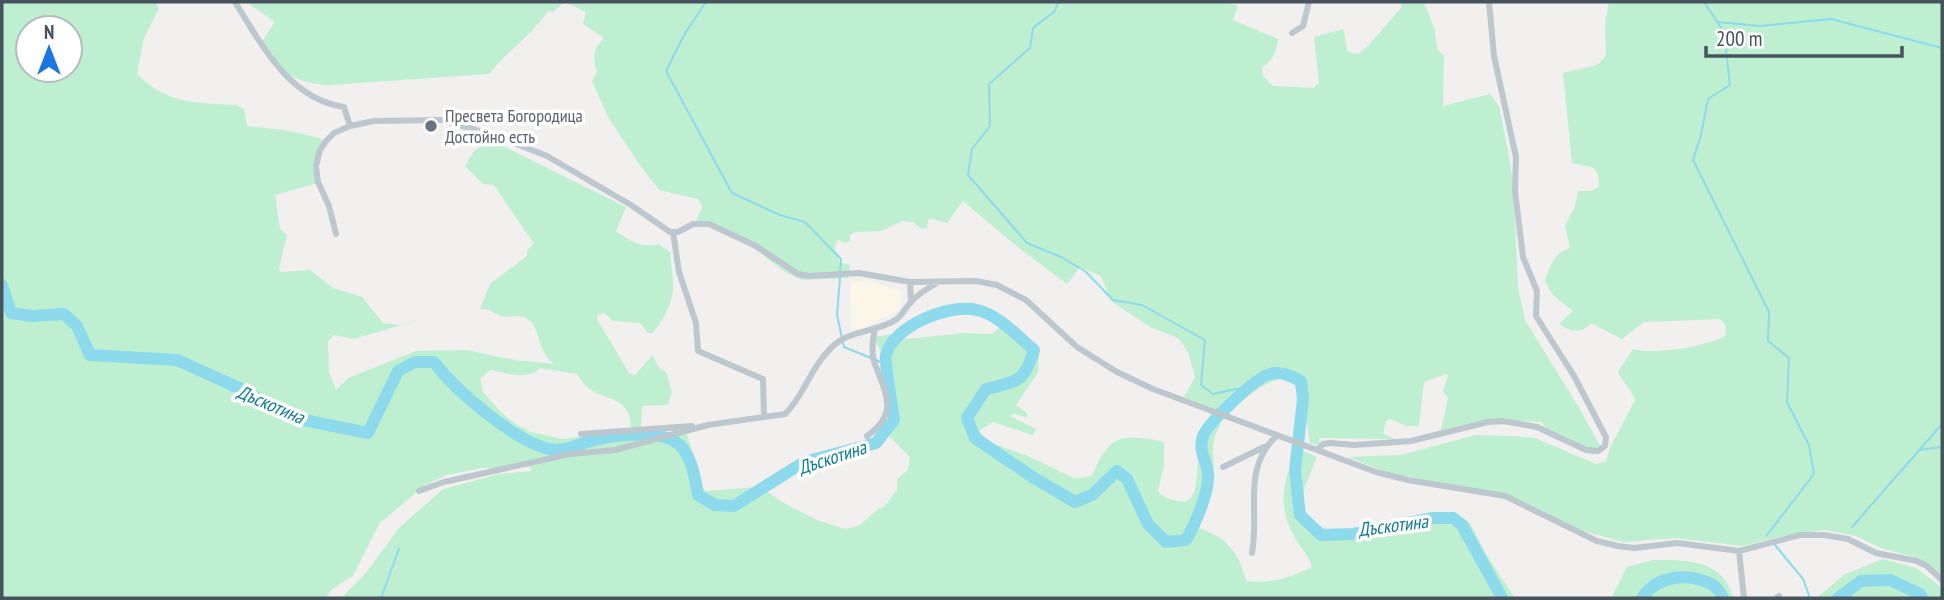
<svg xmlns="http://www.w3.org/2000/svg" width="1944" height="600" font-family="'PT Sans Narrow',sans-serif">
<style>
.commercial{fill:#fcf6e9}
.green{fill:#beefd0;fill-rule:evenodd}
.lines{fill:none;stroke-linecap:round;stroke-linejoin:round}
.stream{stroke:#8cdaeb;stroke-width:2}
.river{stroke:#8cdaeb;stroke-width:12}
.street{stroke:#bdc7ce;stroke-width:6}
.worship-dot{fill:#6b7280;stroke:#fff;stroke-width:2.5}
.labels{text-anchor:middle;stroke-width:7;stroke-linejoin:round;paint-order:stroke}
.worship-label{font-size:18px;fill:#5b616d;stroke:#fff;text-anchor:start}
.water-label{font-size:19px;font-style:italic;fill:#0e7b93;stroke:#fff}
</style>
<rect width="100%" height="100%" fill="#f2efef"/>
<path class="commercial" d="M850,281H869L900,291L901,301L899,309L852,334Z"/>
<path class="green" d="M2,2H156L159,8L144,38L137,74C166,104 197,103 237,105L244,109L247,126L284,130L320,138L323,143L317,158L318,183L275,195L280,229L287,235L279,268L280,272L310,270L333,288L362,297L383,323L399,325L425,318L354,339L334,335L328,341L329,372L336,390L348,378L416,351L466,350L515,360L554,364C535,350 542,324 524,317C517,315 509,318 501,316C493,313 488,308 480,309L490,284L527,256V250L534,244L494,185L483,184L465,166L474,151L491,140L626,207L616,231C629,240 641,249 658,244L670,252C674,291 678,299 653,333H648L640,323L613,321L604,313L598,315L597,319L629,373L635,375L653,355L658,367L666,372L672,392L668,405L642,406L641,428L632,431L639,435L686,432L698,468L700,482L705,491L760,487L782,502L817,520L845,529L860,525L878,509L884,507L897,490V479L908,470L910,457L887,434L894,419L885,375V359L873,337L893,334L897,340L964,333L992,334L1003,325L1011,326L1039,350L1038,372L1016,405L1028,414L1026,417L1013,414L1010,416L1036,429L1033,435L993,422L979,431L989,442L1028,456L1076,479L1092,476C1109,436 1118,434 1161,441L1164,443V466L1158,491C1163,499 1176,501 1185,502L1191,498L1195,490C1199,471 1197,434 1210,420L1221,424C1209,443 1214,451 1214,471C1214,491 1205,513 1189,525C1222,534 1238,547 1246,581C1272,584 1289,578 1312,567C1309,555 1301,549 1295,538C1278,509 1280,477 1301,450L1317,457L1305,486L1301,511L1309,519L1333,534L1379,530L1417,517L1446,512L1460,516L1470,523L1486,554L1515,598H341L365,574L399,528L443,489L500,474L532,471L530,467L482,468L447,475L425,485L379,524L353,576L332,589L326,598H2ZM28,28H70V70H28ZM540,368L577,374C580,378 583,384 587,387C604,402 631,394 631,430L563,439L531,432L514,423L501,412L483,392L480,379L490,370C507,373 526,381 540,368Z
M246,2H1222L1238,6L1233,20L1278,39C1276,52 1274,60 1262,67L1263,76L1273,86L1313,88L1319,83L1314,37L1343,29L1348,52L1358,54L1368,46L1401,8V2H1424L1435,30L1437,49L1444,56L1443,106L1490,94L1499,106L1508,151L1513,182L1518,287L1525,320L1581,411L1600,446L1593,455L1553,437L1541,422C1501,421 1475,417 1436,434L1441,430L1448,398L1443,391L1448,375L1446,374L1424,382L1419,426H1406L1391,419L1386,421L1383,434L1396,439L1319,438L1320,446L1310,443L1304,404V384L1297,378C1270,375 1246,396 1229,414L1184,397L1195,377L1188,352L1178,338L1150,327L1111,301L1101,276L1080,267L1067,284L1019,248L963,201L947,223L929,218L927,228L922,229L913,222L903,221L881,231L855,232L850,235V241L846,243L838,240L834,248L838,254L839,262L850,265L848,278L802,280L785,272L751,246L714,223H695L702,207L698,199L659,190L642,168L608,117L592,81L597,72C592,57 593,50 604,38L583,24L586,12L565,2L553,12L548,11C532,35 507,51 489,74L329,85C291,83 282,71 260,44L275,22Z
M1609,2H1942V575L1914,557L1881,548L1856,536L1825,530L1787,535L1742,546L1676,538L1623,542L1563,525L1508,495L1389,473L1348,457L1401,455L1475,435L1514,436L1535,438L1596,464L1606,461L1610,448L1635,400C1631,389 1624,384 1618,372L1633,349C1654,355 1708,347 1726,335L1725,324L1720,319L1644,322L1622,339L1591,323C1583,334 1569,332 1559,324L1573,311L1553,295L1545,281C1550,266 1554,253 1570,248L1565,226L1575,206L1578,191H1591L1599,187L1598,175L1594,168L1572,163L1563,73L1597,65L1606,56L1605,24Z
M1883,559L1916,568L1942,588V598H1817L1845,574Z
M1653,560C1686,560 1724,559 1733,598H1611L1627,567Z"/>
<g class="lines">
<path class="stream" d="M706,2L684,35L666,71L732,193L780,215L805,222L841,259L840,272
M1058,2L1055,11L1033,28L1030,48L989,84L990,126L972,149L968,175L1027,243L1061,257L1085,271L1113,300L1142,305L1205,340L1201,385L1213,394L1236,389L1243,391
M1704,2L1724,32L1730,85L1708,99L1701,135L1693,160L1769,312L1768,341L1789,358L1787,402L1809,445L1814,474L1767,535
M1717,22L1760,26L1831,19L1942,48
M840,278L837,315L842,338
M843,343L844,347L871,358
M876,360L887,365
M1919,450L1942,447
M1852,527L1942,424
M1775,545L1803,579L1810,598
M381,598L399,549"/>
<path class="river" d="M2,285L11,313L32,316L64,314L77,326L90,355L177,360L241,389L294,418L368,433L398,371L415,362H434C456,391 517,444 554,450C565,451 580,444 591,441C613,435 669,427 683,449C693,462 695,479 698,495L715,505L734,506L804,462L876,443L894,420C893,409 884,363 886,355C893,326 950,303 977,310C999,315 1017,336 1034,350C1024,383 1018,381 986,389L967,418L975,438L1034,478L1075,502L1092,495L1117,471L1127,479L1148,524L1166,542L1186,540C1195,525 1210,490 1208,473C1206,459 1198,451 1203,436C1208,423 1256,377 1270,374C1281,371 1291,376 1301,381L1303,399L1295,471L1300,515L1321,535L1354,534L1433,518H1453L1462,525L1502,598
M1642,598C1657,575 1690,572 1713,585C1717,588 1721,594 1723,598
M1838,598L1861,581L1890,580L1920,594L1922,598"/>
<path class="street" d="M235,2C262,45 289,99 344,107L350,126
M1292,33L1303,26L1309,2
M673,232L679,272L696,323L698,351L763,379L764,417
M336,234L329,206L318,182L316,166L320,150L326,141L334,133L350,126L374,121L442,120L493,135L547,156L631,205L670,232H678L693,224H709L756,246L798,274L809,276L859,273L910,282L976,281L997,285L1026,300L1077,347L1117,372L1153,389L1376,472L1408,480L1505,496L1597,541L1618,546L1634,548L1677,543L1739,551L1800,535H1824L1848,539L1876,553L1917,561L1927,566L1942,580
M910,282L911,302
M581,434L692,426
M867,436C901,412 884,392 874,361C871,350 873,339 875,328
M1318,449L1323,444L1330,443L1354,445L1411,441L1488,422L1503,421L1537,427L1586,450L1598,451L1605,446L1606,437L1574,376L1536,316L1537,291L1523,257L1515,191L1516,157L1494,56L1489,2
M1223,467L1264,447
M419,491L444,482L570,454L615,450L708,425L785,414C804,396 810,368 832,347C850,329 877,333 897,319C903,314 906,307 911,302C918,294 928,288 937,283
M1739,551L1744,598
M1252,553C1260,509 1241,470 1277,435
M1776,598L1779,596"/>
</g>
<circle class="worship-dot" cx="431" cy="126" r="7"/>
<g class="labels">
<g class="worship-label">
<text x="445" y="122">Пресвета Богородица<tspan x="445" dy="21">Достойно есть</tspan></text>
</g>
<g class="water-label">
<text transform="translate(271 404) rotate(23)" y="7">Дъскотина</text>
<text transform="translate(832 457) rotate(-18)" y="7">Дъскотина</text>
<text transform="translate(1393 525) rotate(-7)" y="7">Дъскотина</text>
</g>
</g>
<rect width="1944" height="600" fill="none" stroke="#47535d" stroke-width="7"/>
<g transform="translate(49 49)"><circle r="33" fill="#ffffff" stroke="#b5babe" stroke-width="2"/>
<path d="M0-5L12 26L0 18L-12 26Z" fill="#1a77e1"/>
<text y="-10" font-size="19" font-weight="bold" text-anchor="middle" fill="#47535d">N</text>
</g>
<path d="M1706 46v10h196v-10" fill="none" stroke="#47535d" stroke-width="3.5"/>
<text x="1716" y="46" font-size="21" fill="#47535d" stroke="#ffffff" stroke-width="5" paint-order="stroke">200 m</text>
</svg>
